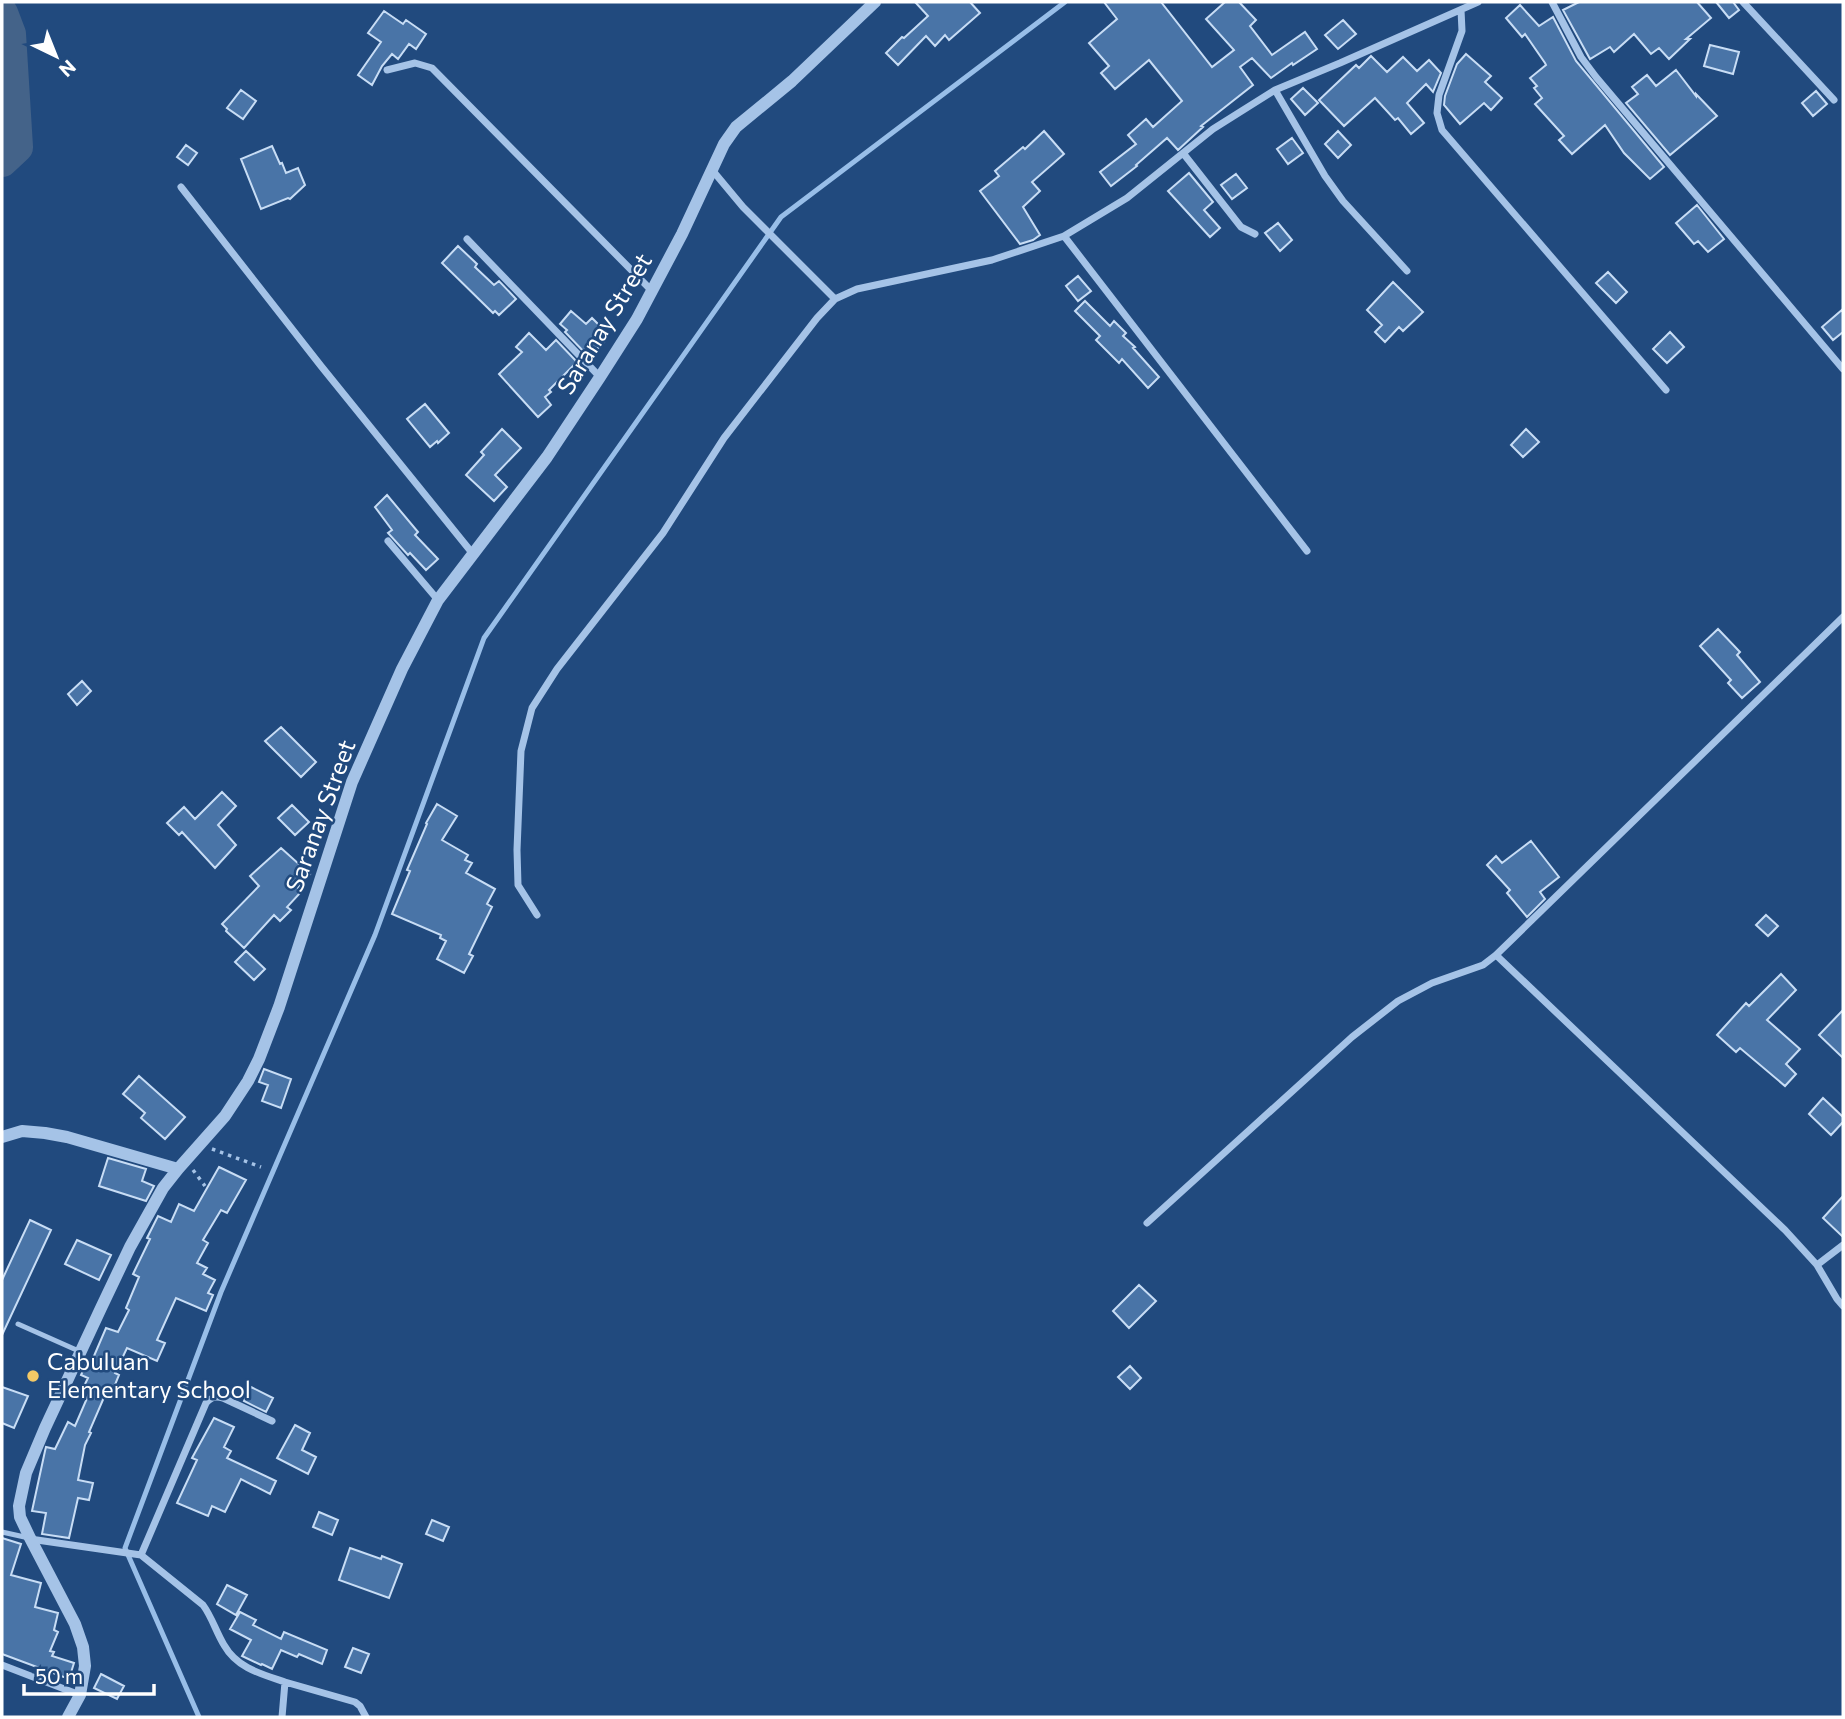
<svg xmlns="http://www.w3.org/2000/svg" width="1845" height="1719" font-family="Commissioner,sans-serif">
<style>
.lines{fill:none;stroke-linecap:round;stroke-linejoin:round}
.stream{stroke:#98bee8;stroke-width:5}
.river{stroke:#446389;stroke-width:32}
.building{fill:#4974a7;stroke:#c8ddf5;stroke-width:2}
.path{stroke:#a5c3e7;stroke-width:3.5;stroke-dasharray:3.5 5;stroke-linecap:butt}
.service{stroke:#a5c3e7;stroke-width:5}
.minor{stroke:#a5c3e7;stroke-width:7}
.tertiary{stroke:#a5c3e7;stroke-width:12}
.poi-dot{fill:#f4c966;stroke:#214a7e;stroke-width:2.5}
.labels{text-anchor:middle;stroke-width:5;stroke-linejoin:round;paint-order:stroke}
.street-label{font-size:24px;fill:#fff;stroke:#214a7e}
.poi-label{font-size:24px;fill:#fff;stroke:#214a7e;text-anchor:start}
</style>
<rect width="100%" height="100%" fill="#214a7e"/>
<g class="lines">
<path class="stream" d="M199,1717L125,1548L221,1292L375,935L484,638L781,217L1065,2"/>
<path class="river" d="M2,13L10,34L17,147L2,161"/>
</g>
<path class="building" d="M915,2H970L980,13L949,40L945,35L935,46L926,36L898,65L886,53L902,37L904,38L928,16Z
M1104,2H1161L1212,67L1234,50L1206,19L1225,2H1239L1256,20L1250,26L1272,55L1305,32L1317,49L1293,65L1292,63L1271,78L1252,58L1240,67L1253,85L1201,126L1203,127L1178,150L1167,138L1136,165L1137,166L1111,186L1100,172L1136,144L1128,135L1146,119L1153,127L1182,101L1149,60L1115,89L1101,73L1109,66L1089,43L1117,19Z
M1579,2H1697L1711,18L1686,39H1690L1669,59L1659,48L1651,54L1634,34L1614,52L1610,47L1590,59L1563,10Z
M1716,2H1733L1739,10L1729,18Z
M1520,5L1539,26L1553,17L1576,61L1664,167L1650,179L1624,153L1605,125L1572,154L1559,140L1564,136L1535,104L1542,98L1534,88L1537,86L1530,78L1546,65L1545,63L1525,34L1522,37L1506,18Z
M384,11L403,24L406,20L426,34L416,49L409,44L398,59L392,54L382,66L372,85L358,75L381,42L368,33Z
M1343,20L1356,34L1338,49L1325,35Z
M1710,45L1739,52L1733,74L1704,66Z
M1466,54L1491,76L1485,82L1502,98L1491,110L1484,103L1460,124L1444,105L1445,96L1457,64Z
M1371,56L1387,72L1403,57L1417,71L1429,60L1441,73L1433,92L1426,84L1407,103L1424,123L1411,134L1398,118L1395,120L1375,98L1344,126L1319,100L1356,65L1359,68Z
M1676,70L1696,96V94L1717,116L1670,155L1626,103L1638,94L1632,87L1647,75L1656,86Z
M1303,88L1318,103L1305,115L1291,99Z
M241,90L256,101L243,119L227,108Z
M1816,91L1827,104L1813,116L1802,103Z
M1044,131L1064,154L1032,182L1040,191L1023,207L1040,235L1033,240L1020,244L980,191L999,176L995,171L1023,147L1025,149Z
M1338,131L1351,145L1338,158L1325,144Z
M1292,138L1303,153L1288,164L1277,149Z
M186,145L197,153L188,165L177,157Z
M272,146L280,164L282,163L286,173L298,168L305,185L290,199L288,198L261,209L241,159Z
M1189,173L1213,202L1204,210L1220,228L1210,237L1168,191Z
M1236,174L1247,188L1232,199L1221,185Z
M1697,205L1724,239L1708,252L1698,241L1694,244L1676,223Z
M1278,223L1292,240L1280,251L1265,233Z
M458,246L477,264L475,267L494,285L499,281L516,299L499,315L495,311L493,313L442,263Z
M1608,272L1627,292L1616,303L1596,283Z
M1078,276L1091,291L1078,301L1066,286Z
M1393,282L1423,312L1403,331L1399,327L1385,342L1375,332L1382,325L1367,310Z
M1085,301L1110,326L1114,321L1126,333L1123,336L1135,347L1133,348L1159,377L1148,388L1122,359L1119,363L1096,340L1100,336L1075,311Z
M1843,309V332L1833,340L1822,327Z
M571,311L586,324L592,318L606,332L600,338L604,342L594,352L591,349L586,354L565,332L567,330L560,324Z
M1670,332L1684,347L1667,363L1653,349Z
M529,333L546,350L556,340L577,362L549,390L551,392L545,397L551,405L538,417L499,374L522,352L516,347Z
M425,404L449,433L438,443L437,441L430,447L407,419Z
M502,429L521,448L495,475L507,487L494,501L466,475L484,455L481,452Z
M1526,429L1539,442L1523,457L1511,445Z
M387,495L418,532L415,535L438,559L426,570L410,553L408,555L388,533L392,530L375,507Z
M1718,629L1740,652L1737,655L1760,682L1742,698L1728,683L1731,680L1700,646Z
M82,681L91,691L77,705L68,694Z
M281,727L316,762L301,777L265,741Z
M222,792L236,806L218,825L236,845L215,868L182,832L179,835L167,823L184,807L195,819Z
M437,804L457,816L442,840L468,855L465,860L472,863L466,873L495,889L487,904L492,907L469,954L473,956L464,973L437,959L446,941L440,938L441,935L392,914L410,871L407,870L427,824L426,823Z
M292,805L309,822L295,835L278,818Z
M1531,841L1559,877L1540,892L1545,899L1527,917L1507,893L1510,890L1487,865L1496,856L1502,863Z
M281,848L310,874L298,888L301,892L287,907L291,910L280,921L274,915L244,948L226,931L227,929L222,924L259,886L250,876Z
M1766,915L1778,926L1768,936L1756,925Z
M246,951L265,969L254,980L235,962Z
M1781,974L1796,990L1767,1020L1800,1049L1786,1064L1796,1074L1785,1086L1740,1048L1736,1052L1717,1035L1746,1003L1749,1006Z
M1843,1010V1058L1819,1035Z
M264,1069L291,1079L281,1108L262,1101L268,1085L259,1082Z
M139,1076L185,1117L165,1139L141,1118L145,1113L123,1094Z
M1823,1098L1843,1117V1122L1831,1135L1809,1114Z
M108,1158L146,1169L142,1181L154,1186L146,1201L99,1186Z
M219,1167L246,1180L227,1213L221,1210L203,1240L208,1243L197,1263L207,1268L203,1274L215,1280L208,1293L213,1295L206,1311L176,1298L157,1340L165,1343L157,1361L127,1348L115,1373L119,1375L110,1397L105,1395L89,1432L91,1433L85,1445L78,1480L93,1483L89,1500L78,1498L69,1538L42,1534L46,1513L32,1511L45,1451L46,1447L55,1449L68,1422L75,1426L91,1389L84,1386L88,1378L81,1375L87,1362L91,1363L106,1328L118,1332L129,1310L126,1308L139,1277L133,1274L150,1239L147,1238L158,1216L171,1222L179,1204L194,1211Z
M1843,1196V1237L1823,1218Z
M30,1220L51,1230L2,1335V1280Z
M77,1240L111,1255L99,1280L65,1264Z
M1139,1285L1156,1301L1129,1328L1113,1311Z
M1130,1366L1141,1378L1130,1389L1118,1377Z
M2,1387L28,1396L14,1428L2,1423Z
M251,1387L273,1398L266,1412L244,1401Z
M214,1418L234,1427L224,1447L231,1451L227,1458L276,1481L270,1494L241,1479L225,1512L212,1506L208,1516L177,1503L197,1460L192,1458Z
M295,1425L310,1433L302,1450L316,1457L308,1474L277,1458Z
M319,1512L338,1520L332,1535L313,1527Z
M432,1520L449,1527L443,1541L426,1534Z
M2,1538L21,1544L11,1575L41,1583L35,1607L58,1613L54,1630L58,1632L50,1651L54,1652L52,1656L74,1663L69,1679L2,1654Z
M350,1548L381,1559L382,1556L402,1564L389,1598L339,1580Z
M227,1585L247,1595L236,1615L217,1604Z
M240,1612L256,1620L253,1625L281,1639L284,1632L327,1650L322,1664L299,1654L297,1657L281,1650L272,1669L262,1664L261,1665L242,1656L251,1640L230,1629Z
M353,1648L369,1654L361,1673L345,1667Z
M101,1674L124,1686L117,1699L94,1688Z"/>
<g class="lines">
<path class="path" d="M212,1149L261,1167
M193,1170L205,1186"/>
<path class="service" d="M18,1324L81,1352
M2,1532L29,1538"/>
<path class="minor" d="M1552,2L1581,57L1596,77L1843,369
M1743,2L1834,100
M1461,10L1462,31L1439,95L1437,113L1442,130L1666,390
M387,70L415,63L432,68L652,291
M1275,90L1325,176L1343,201L1407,271
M1183,153L1241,227L1255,234
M713,171L743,207L835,299
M181,187L321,366L473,554
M1064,236L1307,551
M467,239L600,377
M388,541L438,600
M537,915L518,885L517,850L521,751L532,708L557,669L663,533L724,438L817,318L835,299L857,289L992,260L1064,236L1127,198L1213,129L1275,90L1340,63L1478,2
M1496,955L1785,1230L1817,1265
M1147,1223L1352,1037L1398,1001L1432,983L1483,965L1496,955L1843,617
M1843,1245L1817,1265L1837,1299L1843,1306
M30,1539L141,1555L203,1605C212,1617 216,1632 224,1645C237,1668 261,1674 285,1682L282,1717
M141,1555L206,1403C212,1397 215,1396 223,1398L272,1421
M2,1665L80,1695
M285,1682L355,1702L360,1706L366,1717"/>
<path class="tertiary" d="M2,1137L22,1131L45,1133L67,1137L178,1169
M68,1717L80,1695L85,1666L83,1647L75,1624L30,1538L20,1517L19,1506L26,1473L45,1428L101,1308L130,1247L163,1188L178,1169L225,1116L248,1081L259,1059L279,1007L352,782L402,669L438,600L547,457L600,377L637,319L682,234L724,144L736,127L792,81L875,2"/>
</g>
<circle class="poi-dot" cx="33" cy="1376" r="7"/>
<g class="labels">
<g class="street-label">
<text transform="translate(605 324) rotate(-59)" y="8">Saranay Street</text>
<text transform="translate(321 816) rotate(-70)" y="8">Saranay Street</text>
</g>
<g class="poi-label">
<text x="47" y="1370">Cabuluan<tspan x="47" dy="28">Elementary School</tspan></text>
</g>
</g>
<rect width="1845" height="1719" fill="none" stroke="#ffffff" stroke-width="7"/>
<g transform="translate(56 56) rotate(137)" stroke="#214a7e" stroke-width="5" paint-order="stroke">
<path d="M0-5L12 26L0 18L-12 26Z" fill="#ffffff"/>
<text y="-10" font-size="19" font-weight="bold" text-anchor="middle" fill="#ffffff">N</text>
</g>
<path d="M24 1684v10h130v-10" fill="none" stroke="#ffffff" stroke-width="3.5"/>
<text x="35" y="1684" font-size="21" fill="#ffffff" stroke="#214a7e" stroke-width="5" paint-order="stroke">50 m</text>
</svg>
